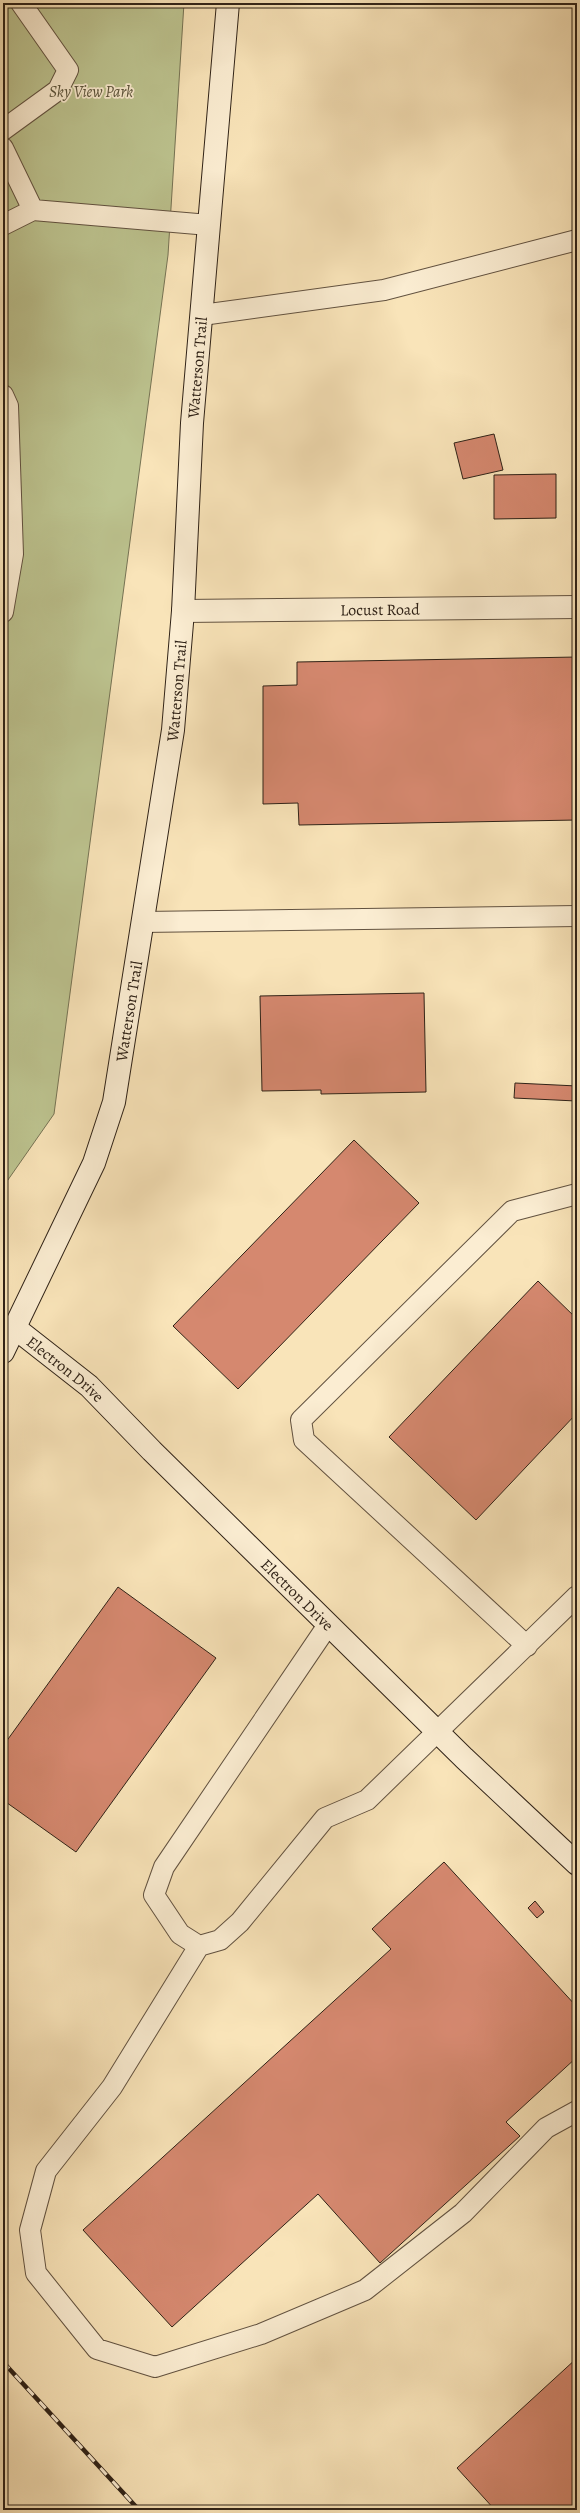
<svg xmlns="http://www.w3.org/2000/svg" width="580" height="2513" font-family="Alegreya,serif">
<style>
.green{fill:#bdc490;stroke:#767354}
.building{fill:#d5886f;stroke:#2f2217}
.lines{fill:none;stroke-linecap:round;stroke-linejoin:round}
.lane-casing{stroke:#625240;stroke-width:22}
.street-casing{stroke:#625240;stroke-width:24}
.secondary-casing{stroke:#2f2217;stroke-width:24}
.lane{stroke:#fbedd2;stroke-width:20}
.street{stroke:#fbedd2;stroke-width:22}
.secondary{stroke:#fbedd2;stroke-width:22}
.rail-casing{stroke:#2f2217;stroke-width:4.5}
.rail{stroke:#fbedd2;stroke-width:3;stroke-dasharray:9;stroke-linecap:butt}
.labels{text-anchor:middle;stroke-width:3.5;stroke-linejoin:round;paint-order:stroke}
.park-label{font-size:16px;font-style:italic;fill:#5a533b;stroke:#fbedd2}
.street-label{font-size:16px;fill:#2f2217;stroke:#fbedd2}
</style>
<rect width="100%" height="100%" fill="#f9e4b9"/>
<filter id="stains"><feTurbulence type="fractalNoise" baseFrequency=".005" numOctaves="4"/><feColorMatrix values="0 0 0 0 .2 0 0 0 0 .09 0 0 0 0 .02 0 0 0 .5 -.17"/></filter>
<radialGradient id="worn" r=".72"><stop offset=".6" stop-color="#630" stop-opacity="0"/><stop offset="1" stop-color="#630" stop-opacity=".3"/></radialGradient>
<path class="green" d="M3,3H184L168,255L54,1114L3,1187Z"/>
<path class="building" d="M494,434L503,470L463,479L454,443Z
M556,474V518L494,519V475Z
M577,657V820L299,825L298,803L263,804V686L297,685V662Z
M424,993L426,1092L321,1094V1090L262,1091L260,996Z
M515,1083L577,1086L576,1101L514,1098Z
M354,1140L419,1203L238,1389L173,1326Z
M538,1281L577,1319V1413L476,1520L389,1437Z
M118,1587L216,1658L76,1852L3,1800V1746Z
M444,1862L577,2007V2057L506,2122L520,2136L380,2263L318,2194L172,2327L83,2230L391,1949L372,1929Z
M535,1901L544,1912L537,1918L528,1908Z
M577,2358V2510H495L457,2468Z"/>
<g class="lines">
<defs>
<path id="lane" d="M3,130L58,90L68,70L21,3
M3,148L33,210L3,225
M33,210L209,225
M202,315L384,290L577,240
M3,395L8,406L13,554L3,612
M142,922L577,916
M328,1625L164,1867L154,1895L180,1934L199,1946L220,1940L240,1922L325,1818L367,1800L577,1596
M527,1646L304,1440L301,1420L512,1211L577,1194
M199,1946L112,2087L46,2171L30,2230L36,2273L97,2349L155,2367L261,2334L365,2290L463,2213L546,2128L577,2111"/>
<g id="street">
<path id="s1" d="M183,611L577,607"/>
</g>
<g id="secondary">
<path id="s2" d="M15,1328L89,1386L152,1451L464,1758L577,1864"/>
<path id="s3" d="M3,1352L94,1163L114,1102L173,730L183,611L192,423L228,3"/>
</g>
</defs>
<use href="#lane" class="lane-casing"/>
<use href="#street" class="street-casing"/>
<use href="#secondary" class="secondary-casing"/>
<use href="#lane" class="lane"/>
<use href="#street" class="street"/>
<use href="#secondary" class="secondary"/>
<defs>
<path id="rail" d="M3,2362L139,2510"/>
</defs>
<use href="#rail" class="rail-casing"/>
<use href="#rail" class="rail"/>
</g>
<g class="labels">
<g class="park-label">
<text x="91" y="97">Sky View Park</text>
</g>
<g class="street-label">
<text dy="6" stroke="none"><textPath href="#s3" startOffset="1014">Watterson Trail</textPath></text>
<text dy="6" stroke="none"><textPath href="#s1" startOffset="197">Locust Road</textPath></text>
<text dy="6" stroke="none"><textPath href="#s3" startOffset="690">Watterson Trail</textPath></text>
<text dy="6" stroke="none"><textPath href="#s3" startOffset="366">Watterson Trail</textPath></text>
<text dy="6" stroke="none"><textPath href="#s2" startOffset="65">Electron Drive</textPath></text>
<text dy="6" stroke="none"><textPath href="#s2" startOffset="389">Electron Drive</textPath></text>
</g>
</g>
<rect width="580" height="2513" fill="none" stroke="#f9e4b9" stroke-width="16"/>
<rect x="4" y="4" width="572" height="2505" fill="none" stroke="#2f2217" stroke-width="2"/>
<rect x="8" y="8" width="564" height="2497" fill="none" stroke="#2f2217"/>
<rect width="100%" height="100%" filter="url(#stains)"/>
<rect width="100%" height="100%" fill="url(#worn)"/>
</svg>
